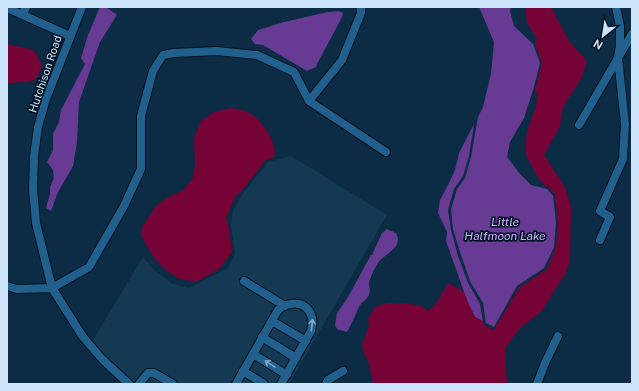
<svg xmlns="http://www.w3.org/2000/svg" width="639" height="391" font-family="'Public Sans',sans-serif">
<style>
.built{fill:#143953}
.green{fill:#750335}
.water{fill:#673a94}
.lines{fill:none;stroke-linecap:round;stroke-linejoin:round}
.minor-casing{stroke:#021322;stroke-width:10}
.minor{stroke:#215f8c;stroke-width:8}
.oneway{stroke:#80a9c8}
.labels{text-anchor:middle;stroke-width:3.5;stroke-linejoin:round;paint-order:stroke}
.street-label{font-size:11px;fill:#cde5fa;stroke:#001325}
.water-label{font-size:12px;font-style:italic;fill:#d2b2fa;stroke:#001325}
</style>
<rect width="100%" height="100%" fill="#0b2c44"/>
<path class="built" d="M291,156L387,215L289,384H137L109,362L93,340L143,257L153,269L172,284L189,288L228,268L235,253L231,226L233,210L244,192L268,162Z"/>
<path class="green" d="M525,7H551L569,41L587,61L581,79L563,107L560,126L544,155L565,187L571,207L570,261L564,276L553,292L542,311L520,328L505,348L507,384H373L368,361L364,354L362,345L369,325L368,319L375,307L387,303H405L421,306L428,311L437,302L448,283L465,292L475,317L483,321L484,325L494,330L519,288L547,269L556,247L558,221L555,195L549,187L545,186L537,176L526,155V138L528,128L536,106L537,94L535,91L542,63L535,43L537,39L527,23Z
M7,44L34,50L42,65C36,89 26,79 7,84Z
M231,108C237,109 244,110 249,113C261,118 279,145 274,157L266,160L241,192L236,195L226,218L229,228L232,252L219,269L196,282L180,279L167,271L154,258L141,236L142,227L155,207L166,198L183,190L193,178L195,165L194,138L201,121L214,112Z"/>
<path class="water" d="M100,7H106L117,15L100,42L79,102L77,143L73,166L58,192L51,211L46,208L50,194V187L54,178L53,170L47,162L53,150V134L59,122L61,110L85,64L81,58L88,35Z
M479,7H511L510,11L514,26L533,44L540,63L534,87L524,118L510,142L507,157L520,174L531,185L547,189L553,196L556,222L554,247L544,268L517,286L494,327L486,323L483,303L470,281L461,255L453,229L451,209L457,189L465,178L471,157L478,117L483,107L491,74L494,42Z
M339,11L343,13L340,21L317,64L316,67L307,71L263,45L255,44L251,39L258,30L284,22L328,12Z
M474,124L469,156L463,176L454,189L448,210L451,230L458,256L468,283L480,304L483,321L475,317L467,300L446,241L447,232L438,213L440,200L448,185L455,170L459,153Z
M387,229L396,233C404,248 385,253 378,263C375,267 369,280 369,283C369,288 371,290 369,295C367,300 361,302 359,307C355,315 352,324 347,332L337,329L335,325L337,313L348,297L371,255H372L382,233Z"/>
<g class="lines">
<defs>
<path id="minor" d="M82,7L46,99L38,127L34,156L33,189L36,223L52,288L83,337L103,360L129,384
M7,8L70,36
M23,15L26,7
M309,101L342,60L361,13V7
M579,125L632,34
M600,240L610,217L600,211L623,159L625,124L618,58L620,45V26L616,7
M244,281L285,306
M7,286L17,289L52,288L89,267L124,206L141,169V116L153,71L163,55L174,53L217,51L257,55L294,72L309,101L386,152
M272,321L306,341
M262,337L296,358
M253,354L287,375
M243,371L264,384
M139,384L148,373H154L173,384
M236,384L278,310C297,295 318,308 311,331L281,384
M326,384L328,380L343,371
M537,384L545,363L558,336"/>
</defs>
<use href="#minor" class="minor-casing"/>
<use href="#minor" class="minor"/>
</g>
<defs><path id="oneway-shaft" d="M-6 0H5M1.5-3L5.5 0L1.5 3" fill="none" stroke-width="1.6" stroke-linecap="round" stroke-linejoin="round"/></defs>
<g class="oneway">
<use href="#oneway-shaft" transform="translate(312 325) rotate(-83)"/>
<use href="#oneway-shaft" transform="translate(270 364) rotate(-149)"/>
</g>
<g class="labels">
<g class="street-label">
<text transform="translate(45 74) rotate(-71)" y="4">Hutchison Road</text>
</g>
<g class="water-label">
<text x="505" y="226">Little<tspan x="505" dy="14">Halfmoon Lake</tspan></text>
</g>
</g>
<rect width="639" height="391" fill="none" stroke="#cde5fa" stroke-width="16"/>
<g transform="translate(603 36) rotate(210)" stroke="#001325" stroke-width="3" paint-order="stroke">
<path d="M0-3L7 15L0 10L-7 15Z" fill="#cde5fa"/>
<text y="-6" font-size="11" font-weight="bold" text-anchor="middle" fill="#cde5fa">N</text>
</g>
</svg>
